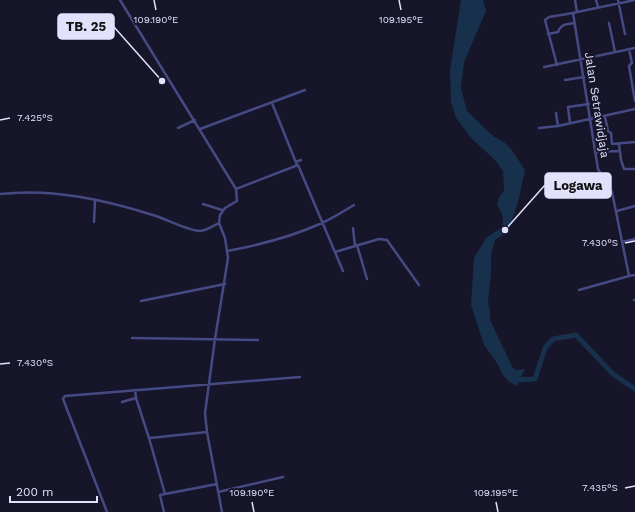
<svg xmlns="http://www.w3.org/2000/svg" width="635" height="512" font-family="'Work Sans',sans-serif">
<style>
.water{fill:#17304c}
.lines{fill:none;stroke-linecap:round;stroke-linejoin:round}
.river{stroke:#17304c;stroke-width:5}
.street{stroke:#464a83;stroke-width:2.5}
.ticks{fill:none;stroke:#e2e1fb;stroke-width:1.5}
.labels{text-anchor:middle;stroke-width:4;stroke-linejoin:round;paint-order:stroke}
.street-label{font-size:12px;fill:#e2e1fb;stroke:#16152a}
.ticks-label{font-size:10px;text-anchor:middle;fill:#e2e1fb;stroke:#16152a;stroke-width:4;stroke-linejoin:round;paint-order:stroke}
.leader{fill:none;stroke:#e2e1fb;stroke-width:1.5}
.callout-dot{fill:#e2e1fb;stroke:#16152a;stroke-width:1.5}
.callout{fill:#e2e1fb;stroke:#e2e1fb;stroke-width:1.5}
.callout-label{font-size:13px;text-anchor:middle;font-weight:bold;fill:#111}
</style>
<rect width="100%" height="100%" fill="#16152a"/>
<path class="water" d="M461,0H483L486,11L464,62L461,88L467,111L493,136L505,143L511,149L525,170L519,198L509,231L495,240L491,254V274L488,302L490,311V320L513,368L517,370L525,369L517,386L509,382L502,374L499,366L484,345L471,305L474,258L486,238L502,227L503,217L497,204L499,197L504,191L503,171L495,160L472,139L456,118L451,102L450,70Z"/>
<g class="lines">
<path class="river" d="M515,379L516,380L535,379L545,348L553,339L576,335L613,374L635,389"/>
<path class="street" d="M120,0L236,189L237,201L225,208L220,215L219,223L225,238L228,258L215,339L205,413L207,432L222,512
M575,0L577,12L573,13L598,169L612,192L629,276L635,275
M596,0L598,7
M618,0L625,34
M577,12L635,0
M609,23L615,52
M548,34L558,32C561,24 567,24 575,23
M629,49L632,63L629,66L635,101
M557,65L545,20L549,17L573,13
M544,67L635,48
M565,80L584,77
M272,103L297,165
M556,113L558,126L635,109
M605,117L608,131L611,133L612,144L635,142
M570,123L568,107L589,104
M178,128L195,120
M539,128L558,126
M200,129L305,90
M619,144L621,160L624,169H635
M596,152L619,151
M296,162L301,160
M236,189L298,165L343,271
M0,194C53,188 106,200 156,216C168,220 189,231 200,231C206,231 213,226 219,223
M203,204L222,210
M617,211L635,206
M94,222L95,200
M353,228L355,246
M622,242L635,239
M357,245L367,279
M227,251C260,245 291,237 322,223C333,218 344,211 354,205
M335,252L379,239L387,240L419,285
M579,290L629,276
M634,300H635
M141,301L225,284
M132,338L258,340
M135,390L136,398L149,438L165,494L217,484
M122,402L136,398
M150,438L207,432
M218,492L283,477
M107,512L63,399L65,396L300,377
M164,512L160,495L165,494"/>
</g>
<path class="ticks" d="M154,0L156,10M399,0L401,10M0,120L10,118M625,243L635,241M0,364L10,363M625,488L635,486M252,502L254,512M496,502L498,512"/>
<g class="labels">
<g class="street-label">
<text transform="translate(597 105) rotate(81)" y="4">Jalan Setrawidjaja</text>
</g>
</g>
<g class="ticks-label">
<text x="156" y="23">109.190°E</text>
<text x="401" y="23">109.195°E</text>
<text x="35" y="121">7.425°S</text>
<text x="600" y="246">7.430°S</text>
<text x="35" y="366">7.430°S</text>
<text x="600" y="491">7.435°S</text>
<text x="252" y="496">109.190°E</text>
<text x="496" y="496">109.195°E</text>
</g>
<path class="leader" d="M162 81L114 27M505 230L545 185"/>
<g class="callout-dot">
<circle cx="162" cy="81" r="4"/>
<circle cx="505" cy="230" r="4"/>
</g>
<g class="callout">
<rect x="58" y="14" width="56" height="25" rx="4"/>
<rect x="545" y="173" width="66" height="25" rx="4"/>
</g>
<g class="callout-label">
<text x="86" y="31">TB. 25</text>
<text x="578" y="190">Logawa</text>
</g>
<path d="M10 496v6h87v-6" fill="none" stroke="#e2e1fb" stroke-width="2"/>
<text x="16" y="496" font-size="12" fill="#e2e1fb" stroke="#16152a" stroke-width="3" paint-order="stroke">200 m</text>
</svg>
